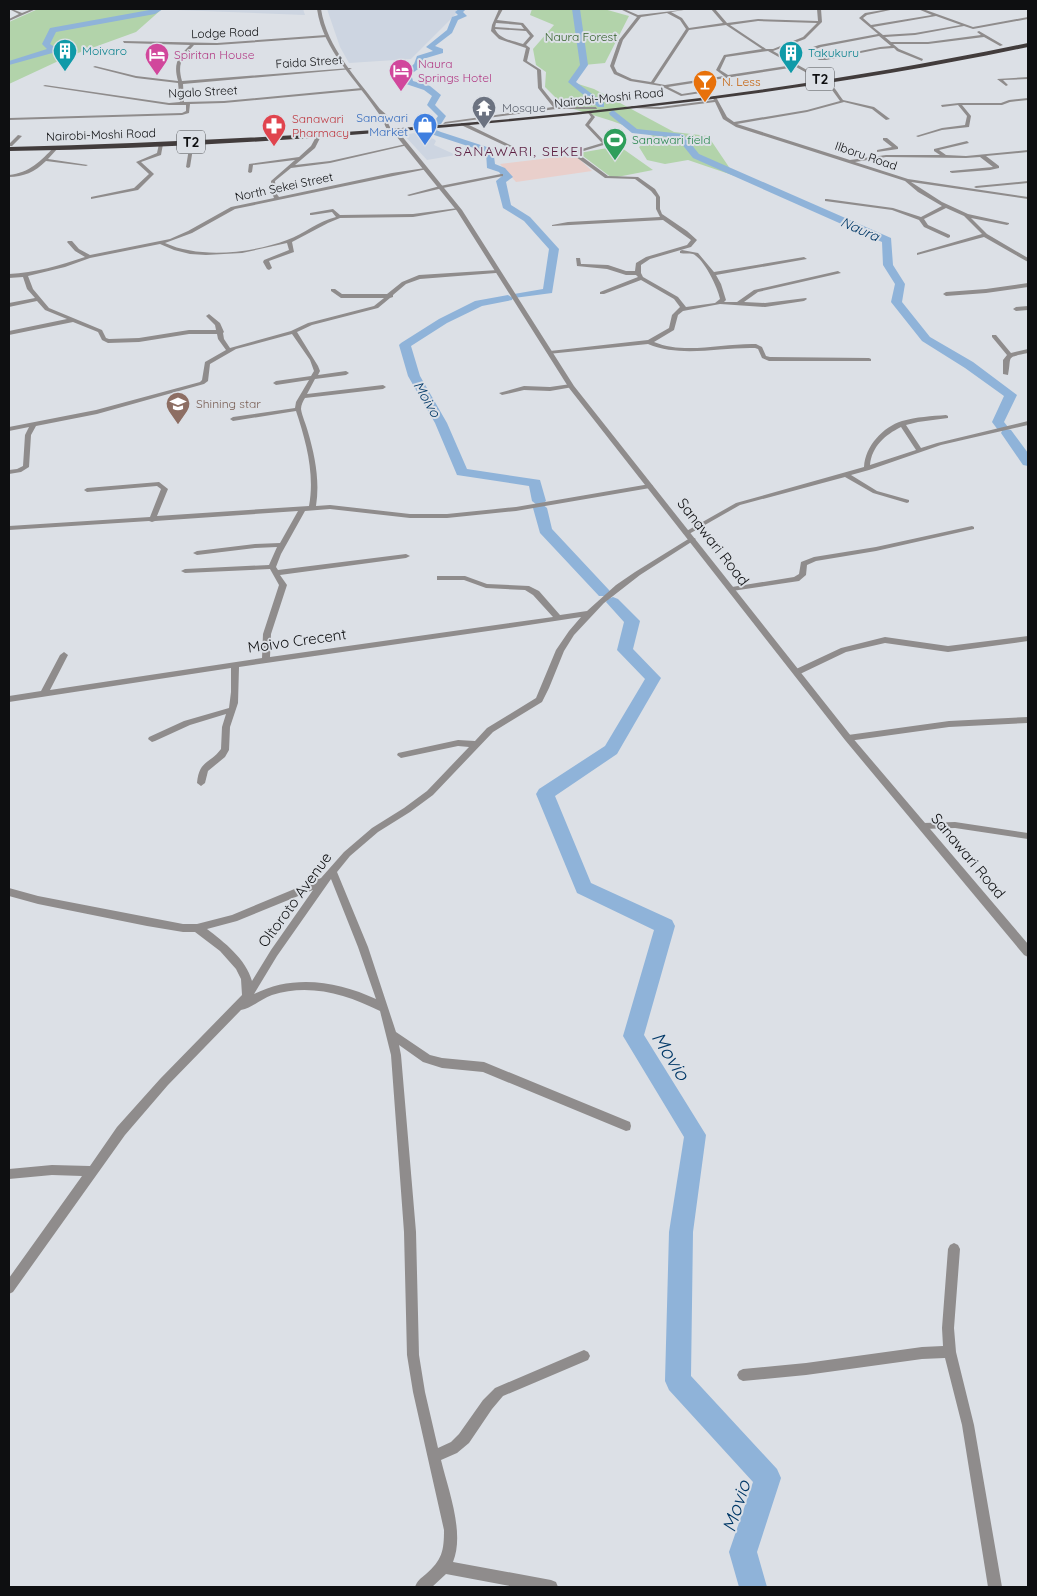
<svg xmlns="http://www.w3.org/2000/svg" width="1037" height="1596" font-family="Quicksand,sans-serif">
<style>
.built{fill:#cdd5e1}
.education{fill:#e9cfcb}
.green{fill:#b2d3aa}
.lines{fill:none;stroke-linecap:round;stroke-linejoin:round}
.river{fill:#8fb3d9;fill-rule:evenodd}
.minor{fill:#8f8c8c;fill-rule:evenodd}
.tertiary{fill:#8f8c8c;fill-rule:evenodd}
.trunk{fill:#423c3c;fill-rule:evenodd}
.labels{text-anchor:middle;stroke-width:4;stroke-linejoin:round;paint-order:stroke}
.far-street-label{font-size:12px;fill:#0e0f11;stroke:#dce0e6}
.far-park-label{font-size:12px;fill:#335f28;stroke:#dce0e6}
.far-culture-label{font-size:12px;fill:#0d838f;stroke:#dce0e6;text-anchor:start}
.far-hotel-label{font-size:12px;fill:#b23c85;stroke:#dce0e6;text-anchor:start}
.far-food-label{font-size:12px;fill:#c56008;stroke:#dce0e6;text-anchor:start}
.far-worship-label{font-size:12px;fill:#5b616d;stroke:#dce0e6;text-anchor:start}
.far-shop-label{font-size:12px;fill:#366cbe;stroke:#dce0e6;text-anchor:end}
.far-health-label{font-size:12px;fill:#be3a42;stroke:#dce0e6;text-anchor:start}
.far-leisure-label{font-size:12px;fill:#27864d;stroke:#dce0e6;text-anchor:start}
.far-education-label{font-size:12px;fill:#785e54;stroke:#dce0e6;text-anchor:start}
.shield{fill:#dce0e6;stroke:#4c4e51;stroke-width:1}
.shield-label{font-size:14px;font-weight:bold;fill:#0e0f11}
.far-neighbourhood-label{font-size:14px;letter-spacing:1px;fill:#5b1d40;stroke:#dce0e6}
.far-water-label{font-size:14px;font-style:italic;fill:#003867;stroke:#dce0e6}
.street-label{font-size:15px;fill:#0e0f11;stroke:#dce0e6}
.near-water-label{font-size:19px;font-style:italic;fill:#003867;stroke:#dce0e6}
</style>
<rect width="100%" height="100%" fill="#dce0e6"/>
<path class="built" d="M177,9H303L305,15L176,10Z
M327,9H461L411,59L349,63L340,47Z
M414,133L434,139L436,141L434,145L456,155L427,160L404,135Z"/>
<path class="education" d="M575,155L592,171L516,182L500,164Z"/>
<path class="green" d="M38,9H162L136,32L67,57L9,84V22Z
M532,9H604L629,16L605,63L584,65L572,82L594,89L674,132L708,136L735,176L688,160L665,164L647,160L639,147L653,136L612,121L564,106L545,87L546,72L536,65L533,49L554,25L530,15Z
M619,146L653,170L612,178L579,153Z"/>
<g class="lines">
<path class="river" d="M155,9H163L155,14L56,32L50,44L56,48V52L9,65V61L47,49L42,44L50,28Z
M459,9H466L463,12L467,16L458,20L452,33L435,46L443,49V53L423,59L421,67L411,74L413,81L430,86L441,95L435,105L446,116L441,124L438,125L434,122L438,116L427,105L432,96L424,90L406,84L403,73L414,64L417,56L433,51L426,47L447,30L452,17L458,15L455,12Z
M572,9H580L588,65L576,82L604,103V107H598L568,82L580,65Z
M613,110L637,129L683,134L699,154L891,238L893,265L905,284L902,302L930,337L973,362L1017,395L1004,422L1008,427L1007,429L1011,430L1028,453V466L1023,465L1001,433L1002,431L998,430L992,422L1004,396L965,368L922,341L891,302L895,284L883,265L882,242L693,158L677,138L632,133L610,115L609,113Z
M433,125L437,128L436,130L441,132L493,149L495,164L505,168L513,177L506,182L511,205L530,217L559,249L552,293L514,298L513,296L514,294L543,289L549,249L524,221L503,208L496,181L502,176L499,172L487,168L486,152L428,133L427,131Z
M508,295L513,298L512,300L482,306L447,323L411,346L420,376L447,423L467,469L540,480L546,501L542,504L547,508L552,529L609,590L611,593L609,596H599L540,533L533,508L537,505L532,501L529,486L457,475L435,423L408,376L399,345L401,343L439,319L475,301Z
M613,597L618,599L640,621L633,649L661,678L617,754L555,796L591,883L672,920L675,926L644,1035L706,1135L693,1232L691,1376L777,1469L781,1478L757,1552L767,1587H739L729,1552L753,1482L669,1390L665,1381L669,1232L684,1137L623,1036L654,930L577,893L536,794L539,789L605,746L645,679L617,650L624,622L606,602L608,599Z"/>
<path class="minor" d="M9,9H12L22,13L32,9H36L9,21V19L19,14Z
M499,9H503L497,20L523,23L534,36L526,45L530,48L527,61L541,70L542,88L557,107H596L597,109H556L443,124L445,122L553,107L538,88L537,70L523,61L526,48L499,39L491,31L492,25ZM496,23L521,25L524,29L495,27ZM495,29L526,31L530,36L523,44C513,41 499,39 495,29Z
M620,9H624L638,15L690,9L671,12L682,18L689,28L723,23L711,9H715L727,23L758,19L818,21L817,9H821L822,22L805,39L773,51L823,79L820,80L796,67L668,87L682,94L701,91L712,94L710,95L701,93L681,96L661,86L630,81L614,74L610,66L619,40L637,17ZM667,13L680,20L686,29L651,82L632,79L617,72L614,66L623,40L641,17ZM758,21L817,23L803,37L773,49H766L730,25ZM726,25L762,49L724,55L716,70L724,76L665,85L654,83L689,30ZM768,51L793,65L728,75L720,70L726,57Z
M889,9H895L867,15L863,18L871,25L932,15L918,9H923L973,27L1028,17V19L973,29L964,26L915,35L885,37L891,42H928L981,35L977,32L979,31L1003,45L1000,46L984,37L928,44H893L899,49L923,59L922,61L897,51L894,48L880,49L826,60H819L811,54L813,47L819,45L878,34L859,18L865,13ZM936,16L961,25L915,33L883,35L873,27ZM879,36L891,46L880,47L826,58H821L815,54L816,49L821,47Z
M326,35L327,37L217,45H194C182,58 177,63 182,81L350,68L352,69L183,84L184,102L224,101L362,88L363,90L224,103L190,104L189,113L182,115L9,120V118L182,113L186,111V105H169L43,86L45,85L169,103L180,102L178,83L136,78L93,67L95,66L136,76L178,81C173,63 178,57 190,45L124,43L123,41L217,43Z
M1028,77V79L1003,80L1008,85L1006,86L997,79Z
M827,83C834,84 838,94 843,100L874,107L890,119L886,120L872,109L844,102L807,112L737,124L850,160L886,155H940L934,151V149L967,141L969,143L939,150L946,155L966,156L1028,150V152L986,156L999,166V168L990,170L952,173L950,172V171L993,167L980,157L966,158L886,157L855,162L908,179L1028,197V199L911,182L942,202L968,214L1009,223V224L1007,225L971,218L987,234L1028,258V262L984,237L917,255V253L982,234L964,216L946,208L924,219L928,225L950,235V237L948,238L924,227L919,220L892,210L825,201V199H827L893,208L921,217L942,206L918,192L905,181L736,127L723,119L715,102L660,109L632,108L630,107L632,106L660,107L714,100L712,97L714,96L716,97L727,117L734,122L807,110L840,101Z
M1028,98V100L1010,102L1002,105H962L971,116L969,127L942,130L918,137L916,136L942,128L965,125L967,116L958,105L942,107L941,105L959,103H1001L1009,100Z
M587,111H589L595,117L589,125L607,144L577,153L608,176L638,177L655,189L660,197V209L662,214L687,231L697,240L691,247L650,259L641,265V273L643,277L678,297L686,307L715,303L720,299C718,288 704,259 693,254C689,253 684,254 680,253V251L682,250L698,253L714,272L804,257L807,259L716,275L721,284L726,300L724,302H737L754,290L838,271L841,273L758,292L744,302L765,303L806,298L807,299L804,301L765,307L720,304L683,311L678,315L674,330L654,342C685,355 723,343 756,344L762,347L766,356L770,357L869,358L871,359V361H769L762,358L758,349L755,348C719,347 682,358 648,344L548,354V352L550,351L648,340L669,328L672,315L680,307L674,299L641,280L604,294H600V292L638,277L636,275H626L607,269L577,266L576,258H580L581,264H583L608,265L626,271H635L636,263L646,257L687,245L691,240L663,220L552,226V225L568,222L660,217L656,209V197L651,191L635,179L605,178L572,154V152L602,143L585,125L591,117Z
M461,123H465L512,146L508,147L461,125Z
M18,135L22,136L12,146H9V144Z
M317,135L321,136L315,148L295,165L330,161L406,144L408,145L330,163L291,168L275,181L276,193L279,197L392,173L425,168L427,169L235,209L192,233L165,243C200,259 252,253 287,240C304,234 318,221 336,217L332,212L312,215H310V213L333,209L340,215L413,214L458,208L460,209L413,217L340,218L328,223L292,242L294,252L269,261L272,268L269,270L267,269L263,262L264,260L289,250L287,243L242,253L206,255L190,254L174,250L160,244L90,258L65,267L28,276L33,289L49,308L102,330L106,338L109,339L139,338L189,330H216L215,325L206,316L209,314L220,323L224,332L223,333L224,339L230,348L291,331L308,323L374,306L384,298H341L331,291V289H335L342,294H387L402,282L419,275L498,270V272L496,273L420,279L406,284L393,295V297L390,298L378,308L312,325L297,332L318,366L320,371L318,375L346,371L349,373L346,375L315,379L307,394L383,385L386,387L383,389L305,398C303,401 301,405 301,409C302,416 306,424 308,432C315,456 320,481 316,506L330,505L410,514H447L516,507L650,484L653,486L650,488L516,511L447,518H410L330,509L305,511L281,554L276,567L278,570L406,554L410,556L406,558L280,575L287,585L271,634L270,657L553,617L533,595L525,590L486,588L464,580H437V576H465L487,584L529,586L539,591L560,615L587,611L616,585L635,572L690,538H694L696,539L640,575L604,603L574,635L564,651L549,688L542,702L493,732L433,795L410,812L378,832L350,856L337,872L368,947L396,1032L430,1055L442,1058L484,1062L630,1122L631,1126L630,1130L626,1131L483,1072L442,1068L423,1062L399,1045L401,1055L416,1232L419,1355L425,1392L438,1448L451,1442L459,1434L483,1400L495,1388L584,1350L588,1352L590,1356L588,1360L503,1396L492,1409L469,1443L457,1453L441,1460C448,1489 465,1533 453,1562L551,1580L556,1582L558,1587H515L446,1574L432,1587H415C417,1581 421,1578 426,1574C442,1560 444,1551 444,1530L413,1392L407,1355L404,1232L391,1055L380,1011C346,994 309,983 272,995C261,999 252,1008 241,1010L168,1085L125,1135L13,1292L9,1294V1278L82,1176L52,1175L9,1179V1169L52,1165L90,1166L117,1127L160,1079L242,995L241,979L236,969L220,951L195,932H183L147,926L38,904L9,896V888L38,896L183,924H197L232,915L321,878L344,852L372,828L404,808L427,791L469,747L458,746L401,758L397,755L398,753L458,740L475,741L487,728L536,698L556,650L569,631L581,617L509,628L239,667L238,703L230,727L229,750L225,757L208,771L205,783L201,786L197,783C199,760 210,764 221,749L222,727L226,714L190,725L155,741L152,742L148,739L149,737L184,721L229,708L231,692V668L9,702V696L41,691L60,655L64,652L68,655L50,690L262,658L263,634L279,585L270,569L185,573L181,571L185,569L269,565L277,547L255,548L197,555L193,553L197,551L255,544L280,543L298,511L155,521L152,522L149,521L9,530V526L150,517L161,489L157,486L87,492L84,490L87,488L159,482L168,489L157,516L309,506C315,474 306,441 296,411L233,421L230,419L233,417L295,408L296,402L309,380L276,385L273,383L276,381L311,376L314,371L310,360L292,334L236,349L210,364L208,381L204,384L97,414L36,426L31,435L29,467L21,472L9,474V470L17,469L23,466L25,435L29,427L9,431V427L96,410L200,382L202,380L205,362L226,350L218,339L217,334H189L139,342L108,343L102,340L98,332L73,322L9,335V331L67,319L45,310L37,301L9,307V303L35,298L27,289L23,277L9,278V274C35,273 60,265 85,257L75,251L67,242L68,241H72L79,249L90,255L170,239L188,231L231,207L274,198L272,193L271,181L295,160L253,165L252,172L250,173L248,172L249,164L299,157L311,146ZM331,879L358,947L376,999C338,981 293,974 254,994L277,956ZM313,890L271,950L252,981C246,959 224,942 207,929L237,921Z
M883,138H887L898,147V149L877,152V150L892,147L883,140Z
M192,141L194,142L190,167L188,168L186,167L190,142Z
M161,143L163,144L161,155L141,162L154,174L138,190L91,199V197L134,188L149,174L136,162L157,153L159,144Z
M54,147L58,148L48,159L88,165L86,166L46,161C35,172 23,177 9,177V175C29,173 41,161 54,147Z
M501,174H503V176L443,188L409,196L407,195L440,186Z
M1028,181V183L976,188L974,187L976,186Z
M1028,283V287L986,293L946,296L943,294L946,292L986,289Z
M1028,306V310L1016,311L1013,309L1016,307Z
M992,335H996L1011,353L1028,349V353C1005,358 1012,355 1008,375L1003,374V360L1007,355L992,337Z
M571,384L573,385V387L550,391L524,390L502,395L499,393L524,386L550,387Z
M946,415L948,416V418L918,422L906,425L921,448L937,443L1028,421V425L941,445L869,470L851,475L877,491L909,500V502L907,503L873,493L845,477L740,505L689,534L687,535L683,533L736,503L864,467C865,446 883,427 902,421C916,417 932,416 946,415ZM901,427L916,450L870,465C872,446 885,435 901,427Z
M972,526L974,527V529L876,551L816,561L807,565L806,575L799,581L732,591L728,589L732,587L794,577L799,574L801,562L814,557L876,547Z
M885,637L948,646L1028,636V641L948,652L885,643L846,652L800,674L797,675L793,672L794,670L841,648Z
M1028,717V723L949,727L848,741L844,738L848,735L949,721Z
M955,822L1028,833V839L955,828L923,829L920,828L919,826L920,824L923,823Z
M954,1243L958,1245L960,1249L954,1328L956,1352L974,1425L1002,1587H988L962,1425L945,1358L922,1359L806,1375L743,1381L739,1379L737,1375L739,1371L743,1369L806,1363L922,1347L943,1346L942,1328L948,1249L950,1245Z"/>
<path class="tertiary" d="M317,9H321C327,48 357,78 380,109L389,117V119H386L391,129L401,135L462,210L574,386L851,736L1028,944V957L1024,955L845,740L569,388L457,211L397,137C381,127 388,126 379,114C357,80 323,51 317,9Z"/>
<path class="trunk" d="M1028,43V47C858,83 686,104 513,121C346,137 177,149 9,151V147C350,138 694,113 1028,43Z"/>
</g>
<defs>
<symbol id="building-pin" viewBox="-11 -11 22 30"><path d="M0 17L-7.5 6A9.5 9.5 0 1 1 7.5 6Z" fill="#0f9aa8" stroke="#dce0e6"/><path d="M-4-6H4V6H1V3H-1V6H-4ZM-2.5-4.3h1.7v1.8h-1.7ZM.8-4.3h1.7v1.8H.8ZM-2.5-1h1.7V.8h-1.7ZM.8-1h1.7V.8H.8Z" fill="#fff"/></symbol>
<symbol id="hotel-pin" viewBox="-11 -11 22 30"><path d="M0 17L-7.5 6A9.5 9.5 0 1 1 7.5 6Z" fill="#d1479c" stroke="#dce0e6"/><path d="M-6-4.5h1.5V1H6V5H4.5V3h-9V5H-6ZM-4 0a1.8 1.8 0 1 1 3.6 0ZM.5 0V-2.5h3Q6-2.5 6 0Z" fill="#fff"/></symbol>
<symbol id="bar-pin" viewBox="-11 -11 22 30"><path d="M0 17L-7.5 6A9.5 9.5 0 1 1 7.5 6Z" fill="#e8710a" stroke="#dce0e6"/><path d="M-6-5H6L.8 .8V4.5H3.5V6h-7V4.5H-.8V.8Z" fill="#fff"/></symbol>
<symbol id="temple-pin" viewBox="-11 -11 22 30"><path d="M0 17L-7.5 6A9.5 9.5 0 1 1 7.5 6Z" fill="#6b7280" stroke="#dce0e6"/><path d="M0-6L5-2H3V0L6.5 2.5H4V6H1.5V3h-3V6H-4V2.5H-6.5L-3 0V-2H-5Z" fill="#fff"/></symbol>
<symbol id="shop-pin" viewBox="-11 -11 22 30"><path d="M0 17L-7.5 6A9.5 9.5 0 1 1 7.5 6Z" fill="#3f7fe0" stroke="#dce0e6"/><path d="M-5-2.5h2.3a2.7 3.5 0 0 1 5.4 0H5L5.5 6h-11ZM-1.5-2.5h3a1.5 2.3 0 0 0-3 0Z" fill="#fff"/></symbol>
<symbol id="pharmacy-pin" viewBox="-11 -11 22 30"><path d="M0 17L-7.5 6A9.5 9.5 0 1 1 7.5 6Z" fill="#e0444e" stroke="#dce0e6"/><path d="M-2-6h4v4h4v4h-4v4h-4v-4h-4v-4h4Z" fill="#fff"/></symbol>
<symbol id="stadium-pin" viewBox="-11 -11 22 30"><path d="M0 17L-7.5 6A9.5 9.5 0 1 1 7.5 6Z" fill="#2e9e5b" stroke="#dce0e6"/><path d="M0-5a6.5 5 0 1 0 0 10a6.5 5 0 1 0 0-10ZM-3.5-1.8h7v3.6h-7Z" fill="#fff"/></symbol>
<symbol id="school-pin" viewBox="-11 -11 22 30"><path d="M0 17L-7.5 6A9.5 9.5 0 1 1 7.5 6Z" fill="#8d6e63" stroke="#dce0e6"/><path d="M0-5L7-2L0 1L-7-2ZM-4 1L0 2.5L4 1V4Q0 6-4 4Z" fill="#fff"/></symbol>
</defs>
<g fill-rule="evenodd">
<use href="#building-pin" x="51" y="37" width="28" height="38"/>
<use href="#building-pin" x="777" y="39" width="28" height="38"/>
<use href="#hotel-pin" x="143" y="41" width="28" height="38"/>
<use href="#hotel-pin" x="387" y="57" width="28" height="38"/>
<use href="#bar-pin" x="691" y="68" width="28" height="38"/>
<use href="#temple-pin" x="470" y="94" width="28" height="38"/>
<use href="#shop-pin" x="411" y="111" width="28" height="38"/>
<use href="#pharmacy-pin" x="260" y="112" width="28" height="38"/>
<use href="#stadium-pin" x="601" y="126" width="28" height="38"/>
<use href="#school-pin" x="164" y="390" width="28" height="38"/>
</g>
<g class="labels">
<g class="far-street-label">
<text transform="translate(225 33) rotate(-2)" y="4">Lodge Road</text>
<text transform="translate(309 62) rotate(-4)" y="4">Faida Street</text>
<text transform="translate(203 92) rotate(-3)" y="4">Ngalo Street</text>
<text transform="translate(609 98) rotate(-6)" y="4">Nairobi-Moshi Road</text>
<text transform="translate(101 135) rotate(-2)" y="4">Nairobi-Moshi Road</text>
<text transform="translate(866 156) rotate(19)" y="4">Ilboru Road</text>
<text transform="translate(284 187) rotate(-12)" y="4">North Sekei Street</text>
</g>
<g class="far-park-label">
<text x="581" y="41">Naura Forest</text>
</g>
<g class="far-culture-label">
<text x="82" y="55">Moivaro</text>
<text x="808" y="57">Takukuru</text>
</g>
<g class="far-hotel-label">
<text x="174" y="59">Spiritan House</text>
<text x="418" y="68">Naura<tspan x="418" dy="14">Springs Hotel</tspan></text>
</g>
<g class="far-food-label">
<text x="722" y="86">N. Less</text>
</g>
<g class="far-worship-label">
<text x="502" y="112">Mosque</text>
</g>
<g class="far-shop-label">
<text x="408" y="122">Sanawari<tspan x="408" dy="14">Market</tspan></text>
</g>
<g class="far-health-label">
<text x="292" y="123">Sanawari<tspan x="292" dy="14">Pharmacy</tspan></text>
</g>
<g class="far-leisure-label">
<text x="632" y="144">Sanawari field</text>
</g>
<g class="far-education-label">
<text x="196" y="408">Shining star</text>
</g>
<g class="shield">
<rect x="806" y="67.5" width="28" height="23" rx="4"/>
<rect x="177" y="130.5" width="28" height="23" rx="4"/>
</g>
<g class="shield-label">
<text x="820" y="84">T2</text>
<text x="191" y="147">T2</text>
</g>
<g class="far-neighbourhood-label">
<text x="519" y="156">SANAWARI, SEKEI</text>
</g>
<g class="far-water-label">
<text transform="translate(860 229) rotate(24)" y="5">Naura</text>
<text transform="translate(427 399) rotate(60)" y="5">Moivo</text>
</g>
<g class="street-label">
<text transform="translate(713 542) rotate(52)" y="5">Sanawari Road</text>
<text transform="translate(297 641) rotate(-8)" y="5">Moivo Crecent</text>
<text transform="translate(968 856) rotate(50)" y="5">Sanawari Road</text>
<text transform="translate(295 900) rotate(-54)" y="5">Oltoroto Avenue</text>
</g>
<g class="near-water-label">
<text transform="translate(671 1056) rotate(58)" y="7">Movio</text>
<text transform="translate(736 1506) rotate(-72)" y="7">Movio</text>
</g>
</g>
<rect width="1037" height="1596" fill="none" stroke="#0e0f11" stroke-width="20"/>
</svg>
